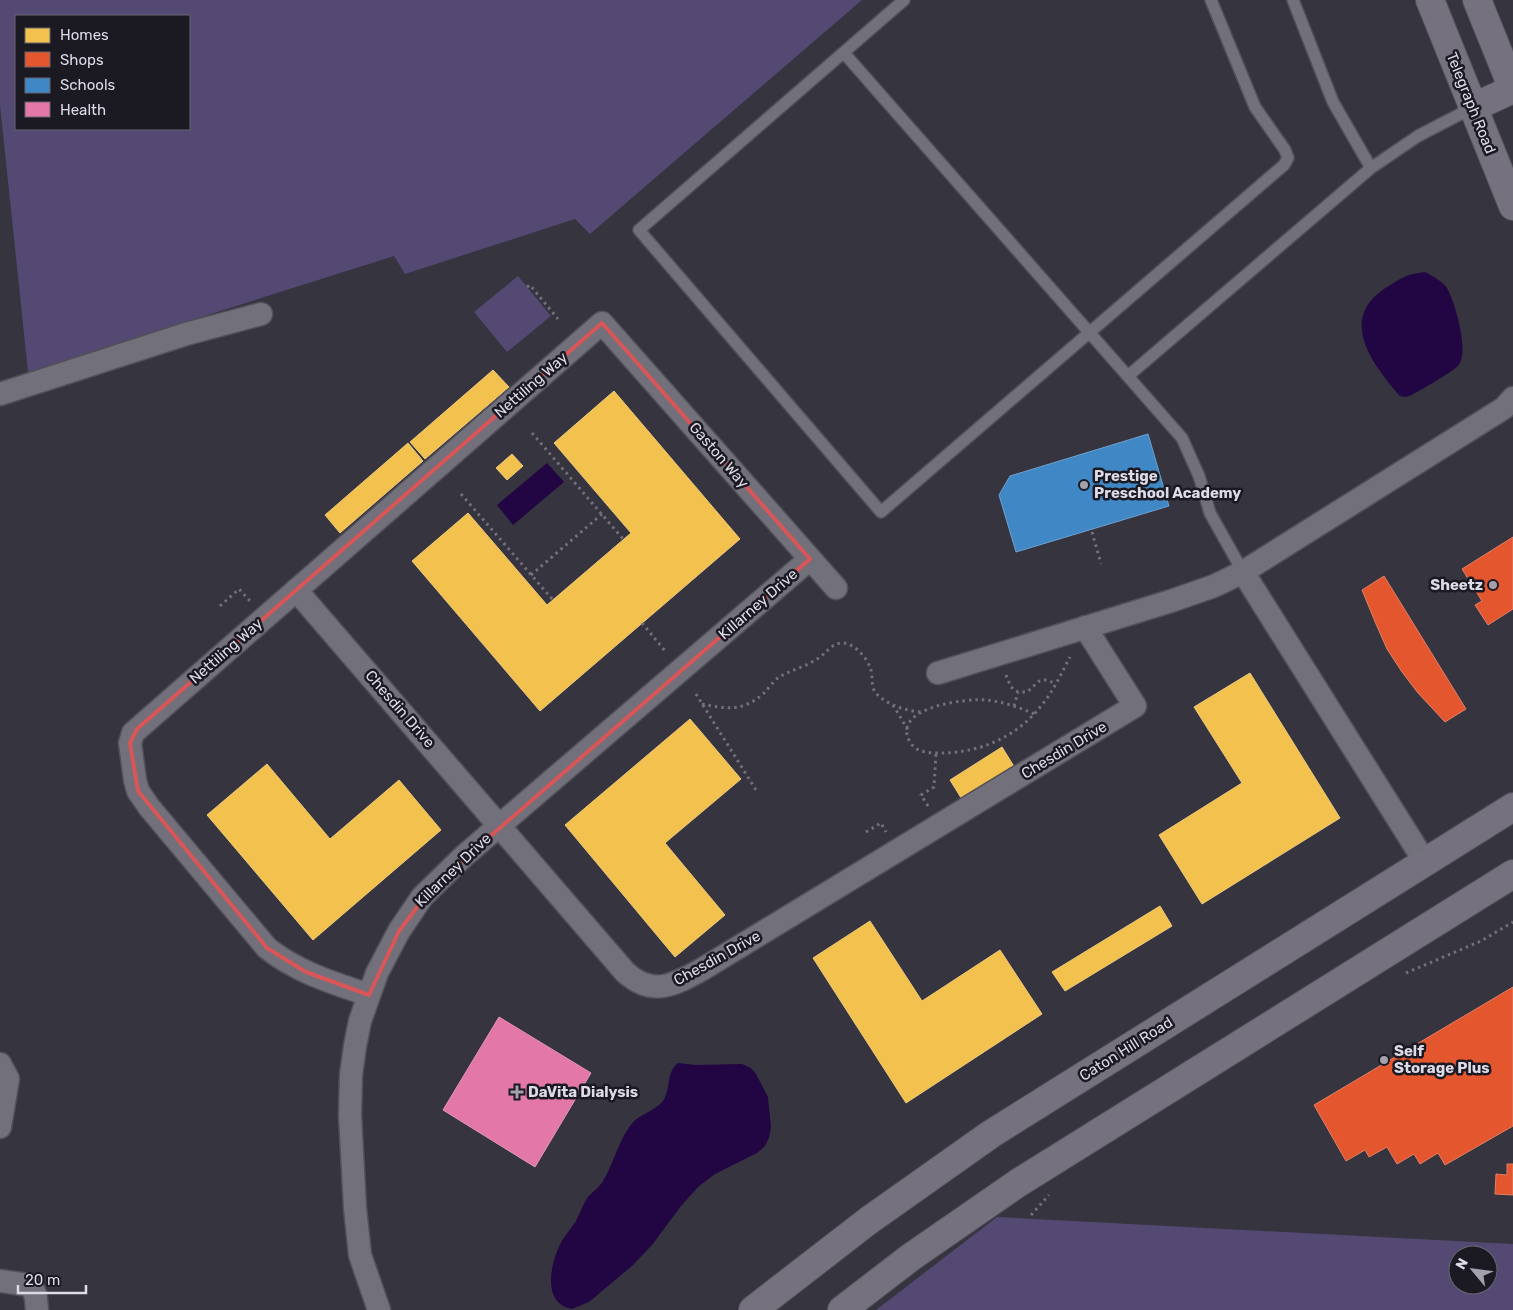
<svg xmlns="http://www.w3.org/2000/svg" width="1513" height="1310" font-family="Rubik,sans-serif">
<style>
.green{fill:#544972;fill-rule:evenodd}
.water{fill:#220643}
.homes{fill:#f2c14e;stroke:#ecc97c}
.shops{fill:#e4572e;stroke:#e27f66}
.schools{fill:#3f88c5;stroke:#6fa1d0}
.health{fill:#e377a8;stroke:#e295bb}
.lines{fill:none;stroke-linecap:round;stroke-linejoin:round}
.lane-casing{stroke:#525059;stroke-width:14}
.street-casing{stroke:#525059;stroke-width:25}
.secondary-casing{stroke:#525059;stroke-width:30}
.path{stroke:#73707b;stroke-width:3;stroke-dasharray:2.5 4;stroke-linecap:butt}
.lane{stroke:#72707a;stroke-width:11}
.street{stroke:#72707a;stroke-width:22}
.secondary{stroke:#75717f;stroke-width:28}
.marked{fill:none;stroke:#d85558;stroke-width:4;stroke-linejoin:round}
.poi-dot{fill:#a3a1ad;stroke:#1b1922;stroke-width:2}
.labels{text-anchor:middle;stroke-width:5;stroke-linejoin:round;paint-order:stroke}
.street-label{font-size:15px;fill:#dedbe8;stroke:#1b1922}
.poi-label{font-size:15px;font-weight:bold;fill:#dedbe8;stroke:#1b1922;text-anchor:start}
</style>
<rect width="100%" height="100%" fill="#36343f"/>
<path class="green" d="M0,0H862L590,234L575,219L405,274L394,256L28,372L0,105ZM16,16H189V129H16Z
M518,276L551,316L507,352L474,312Z
M997,1217L1513,1244V1310H876ZM1458,1255H1488V1285H1458Z"/>
<path class="water" d="M1425,272C1433,276 1442,281 1447,288C1455,302 1470,353 1458,366C1449,374 1424,388 1412,395L1405,397L1400,396C1373,365 1338,320 1384,289C1400,279 1406,274 1425,272Z
M547,463L564,482L513,525L497,505Z
M678,1063L696,1065L742,1064L751,1068L756,1074L768,1097L771,1127L769,1138L765,1146L757,1153L715,1174L698,1187L681,1206L652,1245L633,1265L589,1302L572,1309C540,1304 551,1259 563,1239C567,1233 572,1227 576,1221C580,1213 583,1204 588,1197C593,1191 599,1188 603,1181C614,1163 618,1142 630,1126C638,1114 654,1112 663,1101C671,1089 666,1072 678,1063Z"/>
<path class="homes" d="M493,370L509,387L425,459L410,442Z
M614,391L740,539L540,711L412,561L468,513L547,605L631,533L554,443Z
M408,443L423,461L340,533L325,515Z
M512,454L523,466L507,480L496,468Z
M1250,673L1340,818L1202,904L1159,835L1242,783L1194,707Z
M690,719L741,779L665,843L725,915L675,957L565,825Z
M1002,747L1015,768L963,801L950,780Z
M267,764L330,839L399,780L441,830L313,940L207,815Z
M1160,906L1172,926L1065,991L1052,972Z
M870,921L922,1001L1000,950L1042,1014L906,1103L813,958Z"/>
<path class="shops" d="M1513,537V609L1488,625L1475,605L1482,601L1462,569Z
M1384,576L1466,709L1445,722L1418,693L1402,672L1387,649L1376,624L1362,590Z
M1513,987V1126L1445,1165L1438,1153L1420,1164L1414,1154L1397,1164L1387,1147L1369,1157L1365,1150L1346,1161L1314,1105Z
M1507,1164H1513V1195L1495,1194L1496,1174L1507,1175Z"/>
<path class="schools" d="M1148,434L1169,506L1016,552L999,495L1010,476Z"/>
<path class="health" d="M499,1017L591,1073L535,1167L443,1110Z"/>
<g class="lines">
<defs>
<path id="lane" d="M904,0L639,230L881,512L1284,165L1288,158L1285,150L1255,107L1211,0
M1293,0L1333,102L1371,168
M844,53L1182,438L1199,476L1210,513L1243,572
M1128,376L1371,168L1418,136L1472,108"/>
<path id="street" d="M0,394L186,334L261,314
M1243,572L1425,862
M296,590L625,972C652,997 674,985 701,970L1135,706L1085,627
M938,673L1171,601L1214,586L1243,572L1504,408L1513,398
M369,995C333,983 297,972 267,948L149,807L138,791L135,780L130,743L133,733L602,323L836,588
M0,1064L8,1079L0,1127
M0,1281L29,1285C37,1291 36,1301 37,1310
M379,1310L360,1255L355,1208L350,1115L351,1075L355,1046L360,1021L377,973L399,931L422,897L464,856L810,559"/>
<path id="secondary" d="M1430,0L1513,206
M1477,0L1513,89
M1472,108L1513,89
M753,1310L868,1221L991,1134L1513,807
M842,1310L911,1257L1018,1183L1513,874"/>
</defs>
<use href="#lane" class="lane-casing"/>
<use href="#street" class="street-casing"/>
<use href="#secondary" class="secondary-casing"/>
<path class="path" d="M527,287L530,285L558,319
M532,433L623,539
M461,494L553,600
M1092,532L1101,564
M531,575L602,514
M220,606L239,589L250,601
M642,623L666,652
M1006,675L1011,687L1018,692H1027C1040,682 1038,675 1056,684
M696,694L756,790
M702,704C727,709 742,712 763,694C768,689 773,681 779,677C791,670 805,667 817,659C826,654 831,643 842,643C854,643 866,657 870,667C873,674 871,683 874,690C881,703 908,712 922,712
M893,705L908,730
M1014,706L1018,692
M1034,714C1019,707 1003,702 987,700C967,698 890,707 910,742C916,753 930,753 941,753C979,753 1017,737 1041,706C1053,692 1061,674 1070,657
M928,806L921,795L934,787L936,753
M866,832L881,823L886,832
M1406,973L1481,941L1513,922
M1031,1215L1049,1195"/>
<use href="#lane" class="lane"/>
<use href="#street" class="street"/>
<use href="#secondary" class="secondary"/>
</g>
<path class="marked" d="M602,323L810,559L434,885L399,931L369,995L306,972L267,948L138,791L130,743L137,729Z"/>
<g class="poi-dot">
<circle cx="1084" cy="485" r="5"/>
<circle cx="1493" cy="585" r="5"/>
<circle cx="1384" cy="1060" r="5"/>
<path d="M514.5 1084.5h5v5h5v5h-5v5h-5v-5h-5v-5h5z"/>
</g>
<g class="labels">
<g class="street-label">
<text transform="translate(1471 103) rotate(68)" y="5">Telegraph Road</text>
<text transform="translate(531 385) rotate(-41)" y="5">Nettiling Way</text>
<text transform="translate(719 455) rotate(49)" y="5">Gaston Way</text>
<text transform="translate(758 604) rotate(-41)" y="5">Killarney Drive</text>
<text transform="translate(226 651) rotate(-41)" y="5">Nettiling Way</text>
<text transform="translate(400 709) rotate(49)" y="5">Chesdin Drive</text>
<text transform="translate(1064 750) rotate(-31)" y="5">Chesdin Drive</text>
<text transform="translate(453 870) rotate(-44)" y="5">Killarney Drive</text>
<text transform="translate(717 958) rotate(-29)" y="5">Chesdin Drive</text>
<text transform="translate(1126 1049) rotate(-32)" y="5">Caton Hill Road</text>
</g>
<g class="poi-label">
<text x="1094" y="481">Prestige<tspan x="1094" dy="17">Preschool Academy</tspan></text>
<text x="1483" y="590" text-anchor="end">Sheetz</text>
<text x="1394" y="1056">Self<tspan x="1394" dy="17">Storage Plus</tspan></text>
<text x="528" y="1097">DaVita Dialysis</text>
</g>
</g>
<rect x="15" y="15" width="175" height="115" fill="#1b1922" stroke="#696771"/>
<rect x="25" y="28" width="25" height="15" fill="#f2c14e" stroke="#696771"/>
<text x="60" y="40" font-size="15" fill="#dedbe8">Homes</text>
<rect x="25" y="52" width="25" height="15" fill="#e4572e" stroke="#696771"/>
<text x="60" y="65" font-size="15" fill="#dedbe8">Shops</text>
<rect x="25" y="78" width="25" height="15" fill="#3f88c5" stroke="#696771"/>
<text x="60" y="90" font-size="15" fill="#dedbe8">Schools</text>
<rect x="25" y="102" width="25" height="15" fill="#e377a8" stroke="#696771"/>
<text x="60" y="115" font-size="15" fill="#dedbe8">Health</text>
<g transform="translate(1473 1270) rotate(299)"><circle r="24" fill="#1b1922" stroke="#696771"/>
<path d="M0-4L9 19L0 12L-9 19Z" fill="#a3a1ad"/>
<text y="-8" font-size="14" font-weight="bold" text-anchor="middle" fill="#dedbe8">N</text>
</g>
<path d="M18 1285v8h68v-8" fill="none" stroke="#dedbe8" stroke-width="2.5"/>
<text x="25" y="1285" font-size="15" fill="#dedbe8" stroke="#1b1922" stroke-width="4" paint-order="stroke">20 m</text>
</svg>
